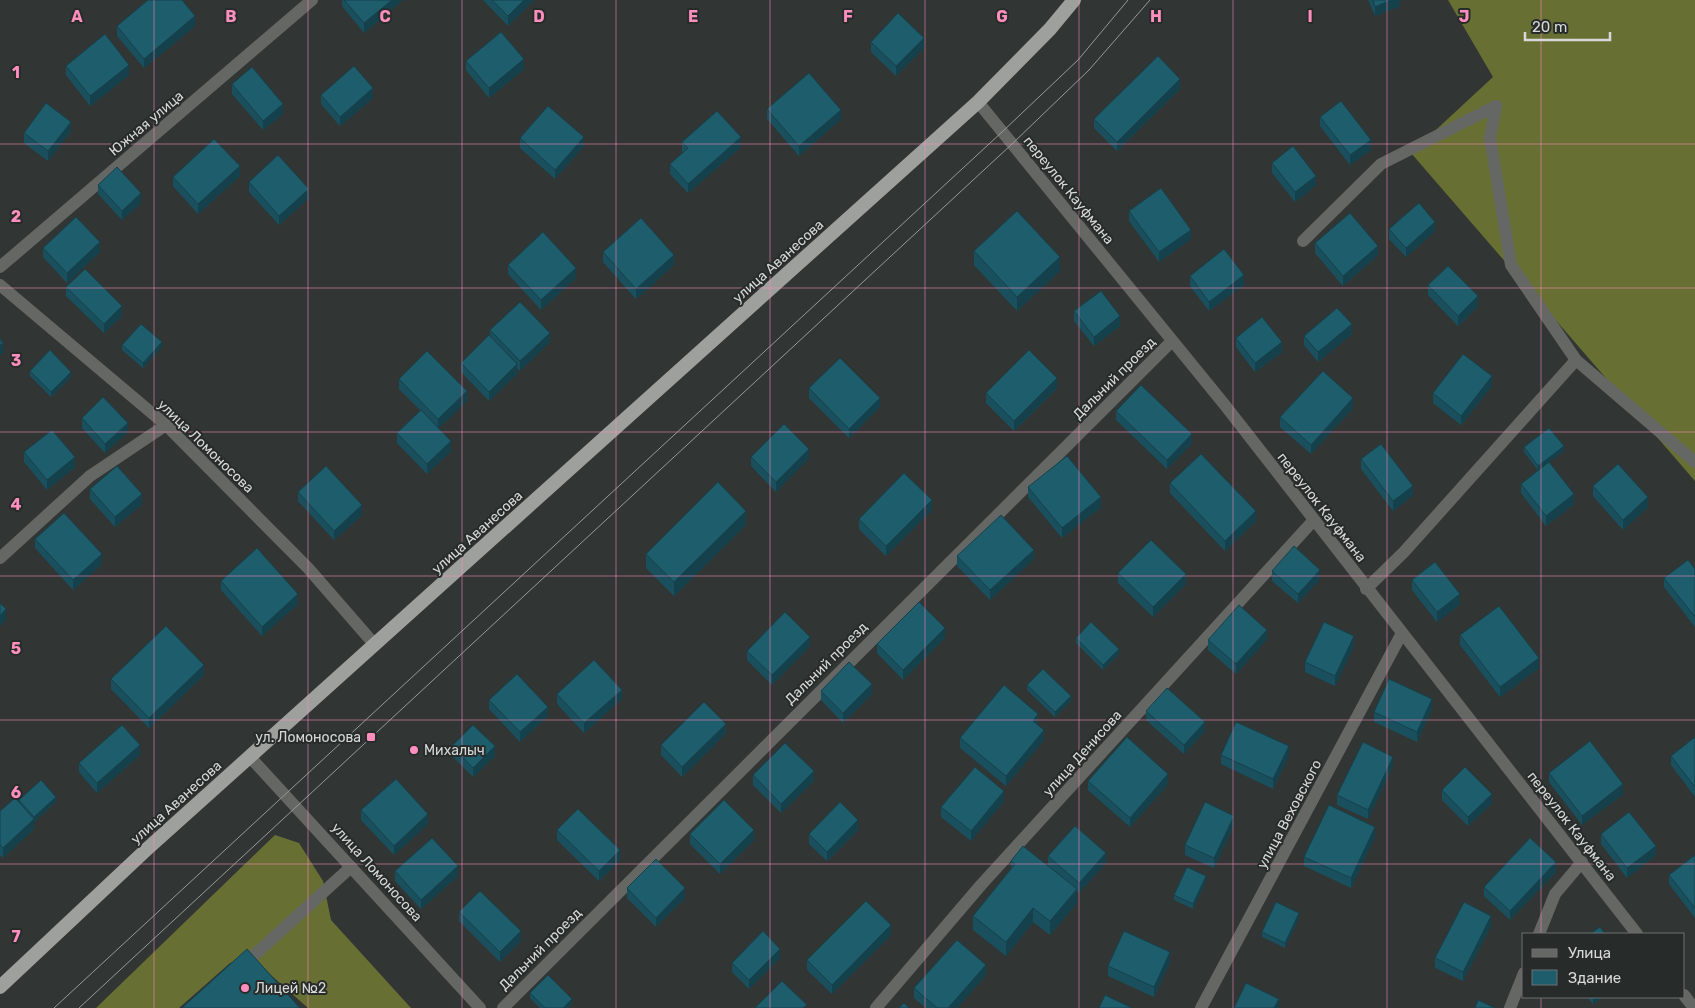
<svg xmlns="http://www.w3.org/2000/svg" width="1695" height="1008" font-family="Rubik,sans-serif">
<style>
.forest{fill:#686f32}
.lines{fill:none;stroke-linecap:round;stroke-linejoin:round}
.service{stroke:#656765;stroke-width:12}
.minor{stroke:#656765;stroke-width:12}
.tertiary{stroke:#656765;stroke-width:12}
.trunk{stroke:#9da09d;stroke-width:14}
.tram{stroke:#959998;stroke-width:1}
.wall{fill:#1a505d}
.shaded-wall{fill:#15414c}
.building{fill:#1e5d6c;stroke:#15414c}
.grid{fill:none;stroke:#fe8ebd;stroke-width:1;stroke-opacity:0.55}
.poi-dot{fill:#fe8ebd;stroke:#272c2b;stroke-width:2}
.labels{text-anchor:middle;stroke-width:4;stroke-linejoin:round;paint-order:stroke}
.street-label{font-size:14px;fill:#d6d9d8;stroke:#272c2b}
.poi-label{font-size:14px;fill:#d6d9d8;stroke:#272c2b;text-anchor:start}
.grid-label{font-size:16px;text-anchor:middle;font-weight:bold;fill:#fe8ebd;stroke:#272c2b;stroke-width:4;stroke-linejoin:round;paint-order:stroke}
</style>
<rect width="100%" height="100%" fill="#313635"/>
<path class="forest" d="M1448,0H1695V481L1411,153L1493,77Z
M275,835L299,843L323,881L331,920L411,1008H308L264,969L247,957L230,963L179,1008H96Z"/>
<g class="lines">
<path class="service" d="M1303,241L1381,164L1496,106
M0,558L90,476L166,425
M250,959L351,867"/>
<path class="minor" d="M1496,106L1490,138L1511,265L1576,360L1695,462
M0,267L312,0
M0,285L166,425L308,568L375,645
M1366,589L1404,552L1576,360
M250,757L480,1008
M1539,934L1555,894L1582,862
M503,1008L1172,341
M876,1008L981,885L1313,521
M1201,1008L1402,633
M1510,1008L1524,973"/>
<path class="tertiary" d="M978,102L1224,404L1637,934
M1684,995L1694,1008"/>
<path class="trunk" d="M0,987L147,849L978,102L1050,29L1074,0"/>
<path class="tram" d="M54,1008L1002,132L1078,60L1128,0
M79,1008L1012,144L1089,70L1150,0"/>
</g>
<path class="wall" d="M342,0H403L364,33L342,6Z
M483,0H534L508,26Z
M1368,0H1400V6L1375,16Z
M117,26H195L144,68L117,36Z
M871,42L924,48L896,76L871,52Z
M466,61L524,69L489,98L466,70Z
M66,66L129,75L90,106L66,75Z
M232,84L283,114L263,130L232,94Z
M1180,89L1117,151L1094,128V119Z
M321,95L373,98L340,126L321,104Z
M767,109L841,119L799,156L767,119Z
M1320,117L1371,150L1350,165L1320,126Z
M71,131L48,161L24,143V133Z
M520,138L584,146L555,179L520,148Z
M682,142L741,147L688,193L670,174V164L683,153L682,151Z
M1272,163L1316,185L1295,202L1272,173Z
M240,176L198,214L173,186V177Z
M249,182L309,198L279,225L249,192Z
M98,185L141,203L122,220L98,194Z
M1129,211L1191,239L1159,262L1129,221Z
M1389,229L1435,231L1406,257L1389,239Z
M1315,243L1378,255L1343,286L1315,253Z
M43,248L100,252L67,283L43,257Z
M974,251L1060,271L1017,311L974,265Z
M603,252L674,265L636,299L603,262Z
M508,265L576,278L541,310L508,274Z
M1190,276L1244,285L1209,311L1190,286Z
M1428,285L1478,306L1458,326L1428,295Z
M66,287L122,316L104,333L66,296Z
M1074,311L1120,326L1094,346L1074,321Z
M490,330L550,342L520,371L517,368V374L489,401L461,372V363L490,336Z
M1352,334L1318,362L1304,345V336Z
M1236,338L1282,352L1255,372L1236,347Z
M122,345L162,347L143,368L122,350Z
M30,371L71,377L51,397L30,376Z
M399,379L467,401L438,428L451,451L427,474L397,443V433L421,411L399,389Z
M1492,386L1461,425L1433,403V393Z
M809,388L880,407L849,438L809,398Z
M1057,388L1014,431L986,403V393Z
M1353,408L1311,454L1280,427V417Z
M1116,411L1192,443L1167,469L1116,420Z
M82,418L128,432L105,453L82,428Z
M1524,447L1564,451L1549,462L1574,504L1546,526L1521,493V484L1538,470L1524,452Z
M24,452L75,467L47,490L24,462Z
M751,457L809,458L776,492L751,466Z
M1361,459L1413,495L1393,511L1361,469Z
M1170,483L1256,521L1225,551L1170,493Z
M1593,486L1648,507L1623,530L1593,496Z
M1028,487L1101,507L1062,538L1028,497Z
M90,489L142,504L115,527L90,499Z
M298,492L362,515L334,540L298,501Z
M932,510L886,556L859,529V519Z
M746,525L674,596L646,568V554Z
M35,539L102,564L73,590L35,548Z
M957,556L1034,559L990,600L957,566Z
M1695,569V627L1664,587V578Z
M1272,571L1320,579L1298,603L1272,581Z
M1118,573L1186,584L1153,617L1118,583Z
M1412,580L1460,604L1437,622L1412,590Z
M221,581L298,604L262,636L221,590Z
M1460,635L1539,668L1500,697L1460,645Z
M945,638L903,680L877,653V644Z
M1076,638L1119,654L1103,670L1076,643Z
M1267,639L1236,674L1208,650V640Z
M810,646L772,685L747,660V651Z
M1354,646L1335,686L1305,672V662Z
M204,675L149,728L111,689V679Z
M1027,685L1071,701L1055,717L1027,690Z
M821,691L872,694L843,723L821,700Z
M557,694L622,699L584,733L557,704Z
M489,700L548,716L520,742L489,709Z
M1432,709L1417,742L1374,722V712Z
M1146,711L1205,731L1184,754L1146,720Z
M1038,723L1037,725L1044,740L1006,786L960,748V738Z
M726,733L682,777L661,755V745Z
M1695,737V797L1671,765V756Z
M452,746L495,756L473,777L452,756Z
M140,755L97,793L79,772V763Z
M1221,755L1289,756L1273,789L1221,764Z
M1393,766L1368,819L1337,805V795Z
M1549,773L1623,794L1582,825L1549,782Z
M753,775L814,781L781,813L753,785Z
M1088,781L1168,784L1130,827L1088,790Z
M1442,790L1492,803L1468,826L1442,800Z
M19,800L56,802L34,822V829L3,858L0,855V811L19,803Z
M1004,801L971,841L941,817V807Z
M361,810L428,824L394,855L361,820Z
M1234,825L1214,868L1185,855V845Z
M557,830L620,860L599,881L557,840Z
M858,830L827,861L809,844V834Z
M690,834L754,840L720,874L690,844Z
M1601,834L1656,855L1627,878L1601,844Z
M1375,837L1351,888L1304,866V857Z
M1695,855V918L1669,884V875Z
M1048,856L1106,863L1079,893L1077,891V903L1050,935L1033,922L1006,956L973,930V916L1011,869V861L1048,865Z
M395,871L458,876L421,909L395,881Z
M1556,872L1510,920L1484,896V887Z
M1206,881L1193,909L1174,900V895Z
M627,888L685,898L656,927L627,898Z
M459,912L521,941L500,962L459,921Z
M1299,918L1285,948L1262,937V932Z
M1491,926L1463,981L1435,968V958Z
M891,935L832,994L807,970V960Z
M780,958L749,989L732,972V963Z
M1170,962L1154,997L1108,976V966Z
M986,975L957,1008H926L914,998V988Z
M530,993L572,1004L568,1008H540L530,998Z
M1587,997H1603L1593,1004Z"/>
<path class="shaded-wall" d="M392,0H403L364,33V23Z
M524,0H534L508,26V16Z
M1391,0H1400V6L1375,16V7Z
M195,16V26L144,68V59Z
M924,38V48L896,76V66Z
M524,59V69L489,98V88Z
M129,65V75L90,106V96Z
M1180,79V89L1117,151V142Z
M373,88V98L340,126V117Z
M283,104V114L263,130V121Z
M841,110V119L799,156V146Z
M71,122V131L48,161V151Z
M584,137V146L555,179V170Z
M741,137V147L688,193V184Z
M1371,140V150L1350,165V155Z
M240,166V176L198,214V204Z
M1316,176V185L1295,202V192Z
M309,189V198L279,225V216Z
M141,193V203L122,220V211Z
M1435,222V231L1406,257V248Z
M1191,230V239L1159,262V252Z
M100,242V252L67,283V273Z
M1378,246V255L1343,286V276Z
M674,255V265L636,299V289Z
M1060,257V271L1017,311V297Z
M576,268V278L541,310V300Z
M1244,275V285L1209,311V302Z
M1478,296V306L1458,326V316Z
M122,306V316L104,333V324Z
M1120,316V326L1094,346V337Z
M1352,324V334L1318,362V352Z
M550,333V342L520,371V361Z
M162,342V347L143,368V363Z
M1282,342V352L1255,372V363Z
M3,343V353L0,355V346Z
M517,364V374L489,401V392Z
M71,372V377L51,397V392Z
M1492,376V386L1461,425V416Z
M1057,378V388L1014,431V421Z
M467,391V401L438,429V419Z
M880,398V407L849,438V429Z
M1353,398V408L1311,454V445Z
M128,423V432L105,453V444Z
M1192,434V443L1167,469V460Z
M451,441V451L427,474V464Z
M1564,446V451L1538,471V466Z
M809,449V458L776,492V482Z
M75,457V467L47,490V480Z
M1413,486V495L1393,511V501Z
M142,494V504L115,527V517Z
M1574,494V504L1546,526V516Z
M1101,497V507L1062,538V528Z
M1648,497V507L1623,530V520Z
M932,500V510L886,556V546Z
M362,505V515L334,540V531Z
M746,511V525L674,596V582Z
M1256,511V521L1225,551V541Z
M1034,550V559L990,600V590Z
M102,554V564L73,590V580Z
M1320,570V579L1298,603V594Z
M1186,574V584L1153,617V607Z
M298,594V604L262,636V627Z
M1460,594V604L1437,622V612Z
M6,609V619L0,626V616Z
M945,628V638L903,680V670Z
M1267,630V639L1236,674V664Z
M1354,636V646L1335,686V676Z
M810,637V646L772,685V675Z
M1119,649V654L1103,670V665Z
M1539,658V668L1500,697V687Z
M204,665V675L149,728V718Z
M872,684V694L843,723V713Z
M622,690V699L584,733V723Z
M1071,696V701L1055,717V712Z
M1432,699V709L1417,742V732Z
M548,707V716L520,742V732Z
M1038,714V723L1033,731V721Z
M1205,722V731L1184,754V745Z
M726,724V733L682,777V767Z
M1044,730V740L1006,786V776Z
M140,745V755L97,793V783Z
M495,746V756L473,777V768Z
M1289,746V756L1273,789V779Z
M1393,757V766L1368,819V810Z
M814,771V781L781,813V804Z
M1168,774V784L1130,827V818Z
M1623,784V794L1582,825V816Z
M1004,791V801L971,841V831Z
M1492,794V803L1468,826V817Z
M56,797V802L34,822V817Z
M428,814V824L394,855V846Z
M1234,816V825L1214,868V858Z
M34,819V829L3,858V848Z
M858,820V830L827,861V852Z
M1375,827V837L1351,888V878Z
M754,830V840L720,874V864Z
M1656,846V855L1627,878V868Z
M620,850V860L599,881V871Z
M1106,853V863L1079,893V883Z
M1556,862V872L1510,920V911Z
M458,866V876L421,909V900Z
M1206,876V881L1193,909V904Z
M685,888V898L656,927V918Z
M1077,889V903L1050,935V921Z
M1033,908V922L1006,956V942Z
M1299,913V918L1285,948V943Z
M1491,916V926L1463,981V972Z
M891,925V935L832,994V985Z
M521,931V941L500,962V952Z
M780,949V958L749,989V980Z
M1170,952V962L1154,997V987Z
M986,965V975L957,1008H948Z
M1593,997H1603L1593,1004Z
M572,999V1004L568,1008H563Z
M1279,999V1008H1274Z"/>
<path class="building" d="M148,0H182L195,16L144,59L117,26Z
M344,0H392L364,23Z
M492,0H524L508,16Z
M1373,0H1391L1375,7Z
M898,13L924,38L896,66L871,42Z
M501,32L524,59L489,88L466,61Z
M105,34L129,65L90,96L66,66Z
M1158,56L1180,79L1117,142L1094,119Z
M354,66L373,88L340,117L321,95Z
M252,67L283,104L263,121L232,84Z
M809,73L841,110L799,146L767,109Z
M1341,101L1371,140L1350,155L1320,117Z
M46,103L71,122L48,151L24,133Z
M548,106L584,137L555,170L520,138Z
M717,111L741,137L688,184L670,164L688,148L682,142Z
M214,139L240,166L198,204L173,177Z
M1293,146L1316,176L1295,192L1272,163Z
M278,155L309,189L279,216L249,182Z
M117,167L141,193L122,211L98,185Z
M1161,188L1191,230L1159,252L1129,211Z
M1419,203L1435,222L1406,248L1389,229Z
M1017,211L1060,257L1017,297L974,251Z
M1350,213L1378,246L1343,276L1315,243Z
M76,217L100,242L67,273L43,248Z
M641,218L674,255L636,289L603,252Z
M543,232L576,268L541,300L508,265Z
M1224,249L1244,275L1209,302L1190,276Z
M1448,266L1478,296L1458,316L1428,285Z
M85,269L122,306L104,324L66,287Z
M1101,291L1120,316L1094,337L1074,311Z
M520,302L550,333L520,361L490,330Z
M1337,308L1352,324L1318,352L1304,336Z
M1262,317L1282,342L1255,363L1236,338Z
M141,324L162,342L143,363L122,345Z
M489,335L517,364L489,392L461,363Z
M0,338L3,343L0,346Z
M50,350L71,372L51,392L30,371Z
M1029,350L1057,378L1014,421L986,393Z
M427,351L467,391L438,419L399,379Z
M1463,354L1492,376L1461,416L1433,393Z
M840,358L880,398L849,429L809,388Z
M1323,371L1353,398L1311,445L1280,417Z
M1141,385L1192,434L1167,460L1116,411Z
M103,397L128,423L105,444L82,418Z
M421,410L451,441L427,464L397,433Z
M784,424L809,449L776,482L751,457Z
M1549,428L1564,446L1538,466L1524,447Z
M52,430L75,457L47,480L24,452Z
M1381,444L1413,486L1393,501L1361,459Z
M1201,454L1256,511L1225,541L1170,483Z
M1067,456L1101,497L1062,528L1028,487Z
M1549,462L1574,494L1546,516L1521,484Z
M1618,464L1648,497L1623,520L1593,486Z
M117,466L142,494L115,517L90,489Z
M326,466L362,505L334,531L298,492Z
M904,473L932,500L886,546L859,519Z
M718,482L746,511L674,582L646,554Z
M64,513L102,554L73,580L35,539Z
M1001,515L1034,550L990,590L957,556Z
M1151,540L1186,574L1153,607L1118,573Z
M1294,546L1320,570L1298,594L1272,571Z
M257,548L298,594L262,627L221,581Z
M1688,560L1695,569V617L1664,578Z
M1435,562L1460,594L1437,612L1412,580Z
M919,602L945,628L903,670L877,644Z
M0,603L6,609L0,616Z
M1239,605L1267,630L1236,664L1208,640Z
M1499,606L1539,658L1500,687L1460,635Z
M785,612L810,637L772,675L747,651Z
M1091,622L1119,649L1103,665L1076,638Z
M1324,622L1354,636L1335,676L1305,662Z
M166,626L204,665L149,718L111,679Z
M594,660L622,690L584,723L557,694Z
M849,662L872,684L843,713L821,691Z
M1043,669L1071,696L1055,712L1027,685Z
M517,674L548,707L520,732L489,700Z
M1389,679L1432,699L1417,732L1374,712Z
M1004,685L1038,714L1033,721L1044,730L1006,776L960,738Z
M1167,688L1205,722L1184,745L1146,711Z
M704,702L726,724L682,767L661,745Z
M1236,722L1289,746L1273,779L1221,755Z
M122,725L140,745L97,783L79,763Z
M473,725L495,746L473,768L452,746Z
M1127,737L1168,774L1130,818L1088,781Z
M1695,737V787L1671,756Z
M1590,741L1623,784L1582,816L1549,773Z
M1363,742L1393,757L1368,810L1337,795Z
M785,743L814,771L781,804L753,775Z
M975,767L1004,791L971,831L941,807Z
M1465,767L1492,794L1468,817L1442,790Z
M396,779L428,814L394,846L361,810Z
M41,780L56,797L34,817L19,800Z
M15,798L34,819L3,848L0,845V811Z
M724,800L754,830L720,864L690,834Z
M840,802L858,820L827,852L809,834Z
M1205,802L1234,816L1214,858L1185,845Z
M1329,805L1375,827L1351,878L1304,857Z
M578,809L620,850L599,871L557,830Z
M1629,812L1656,846L1627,868L1601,834Z
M1075,826L1106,853L1079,883L1048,856Z
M432,838L458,866L421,900L395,871Z
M1530,838L1556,862L1510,911L1484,887Z
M1023,846L1077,889L1050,921L1033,908L1006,942L973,916L1015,864L1011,861Z
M1695,855V908L1669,875Z
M656,859L685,888L656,918L627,888Z
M1187,867L1206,876L1193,904L1174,895Z
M480,891L521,931L500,952L459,912Z
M866,901L891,925L832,985L807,960Z
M1276,902L1299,913L1285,943L1262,932Z
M1464,902L1491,916L1463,972L1435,958Z
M1600,927L1605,934H1590Z
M763,931L780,949L749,980L732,963Z
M1124,931L1170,952L1154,987L1108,966Z
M957,940L986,965L948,1008H937L914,988Z
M247,949L300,1008H182Z
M548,975L572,999L563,1008H545L530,993Z
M782,981L807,1005L803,1008H755Z
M1246,983L1279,999L1274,1008H1234Z
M1105,995L1132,1008H1099Z
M1478,1000L1495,1008H1475Z
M904,1003L909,1008H899Z"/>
<path class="grid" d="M154,0V1008M308,0V1008M462,0V1008M616,0V1008M770,0V1008M925,0V1008M1079,0V1008M1233,0V1008M1387,0V1008M1541,0V934M0,144H1695M0,288H1695M0,432H1695M0,576H1695M0,720H1695M0,864H1695M1541,997V1008"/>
<g class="poi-dot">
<rect x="366" y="732" width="10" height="10" rx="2.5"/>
<circle cx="414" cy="750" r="5"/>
<circle cx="245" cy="988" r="5"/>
</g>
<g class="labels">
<g class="street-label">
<text transform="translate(146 123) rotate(-40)" y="5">Южная улица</text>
<text transform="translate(1069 190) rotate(51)" y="5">переулок Кауфмана</text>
<text transform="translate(778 261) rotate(-42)" y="5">улица Аванесова</text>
<text transform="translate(1114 378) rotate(-45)" y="5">Дальний проезд</text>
<text transform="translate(206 446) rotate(44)" y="5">улица Ломоносова</text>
<text transform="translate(1322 507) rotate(52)" y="5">переулок Кауфмана</text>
<text transform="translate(477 532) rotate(-42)" y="5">улица Аванесова</text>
<text transform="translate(826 663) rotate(-45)" y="5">Дальний проезд</text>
<text transform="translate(1082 753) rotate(-48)" y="5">улица Денисова</text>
<text transform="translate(176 802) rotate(-42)" y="5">улица Аванесова</text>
<text transform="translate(1289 814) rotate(-62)" y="5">улица Веховского</text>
<text transform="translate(1572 826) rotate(52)" y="5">переулок Кауфмана</text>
<text transform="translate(377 872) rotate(48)" y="5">улица Ломоносова</text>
<text transform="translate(540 949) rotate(-45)" y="5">Дальний проезд</text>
</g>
<g class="poi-label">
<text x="361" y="742" text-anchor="end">ул. Ломоносова</text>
<text x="424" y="755">Михалыч</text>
<text x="255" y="993">Лицей №2</text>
</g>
</g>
<g class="grid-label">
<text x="77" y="22">A</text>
<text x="231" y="22">B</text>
<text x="385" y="22">C</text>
<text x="539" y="22">D</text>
<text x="693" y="22">E</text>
<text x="848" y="22">F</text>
<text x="1002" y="22">G</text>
<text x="1156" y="22">H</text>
<text x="1310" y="22">I</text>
<text x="1464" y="22">J</text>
<text x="16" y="78">1</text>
<text x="16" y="222">2</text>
<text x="16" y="366">3</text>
<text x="16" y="510">4</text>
<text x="16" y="654">5</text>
<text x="16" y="798">6</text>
<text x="16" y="942">7</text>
</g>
<rect x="1522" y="933" width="162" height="65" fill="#272c2b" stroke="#6d7170"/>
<rect x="1532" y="949" width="25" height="8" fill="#656765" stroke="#6d7170"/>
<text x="1568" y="958" font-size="15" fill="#d6d9d8">Улица</text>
<rect x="1532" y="970" width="25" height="15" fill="#1e5d6c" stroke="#6d7170"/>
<text x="1568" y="983" font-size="15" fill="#d6d9d8">Здание</text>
<path d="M1525 32v8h85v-8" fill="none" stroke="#d6d9d8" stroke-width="2.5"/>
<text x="1532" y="32" font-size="15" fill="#d6d9d8" stroke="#272c2b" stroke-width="4" paint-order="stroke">20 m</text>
</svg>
